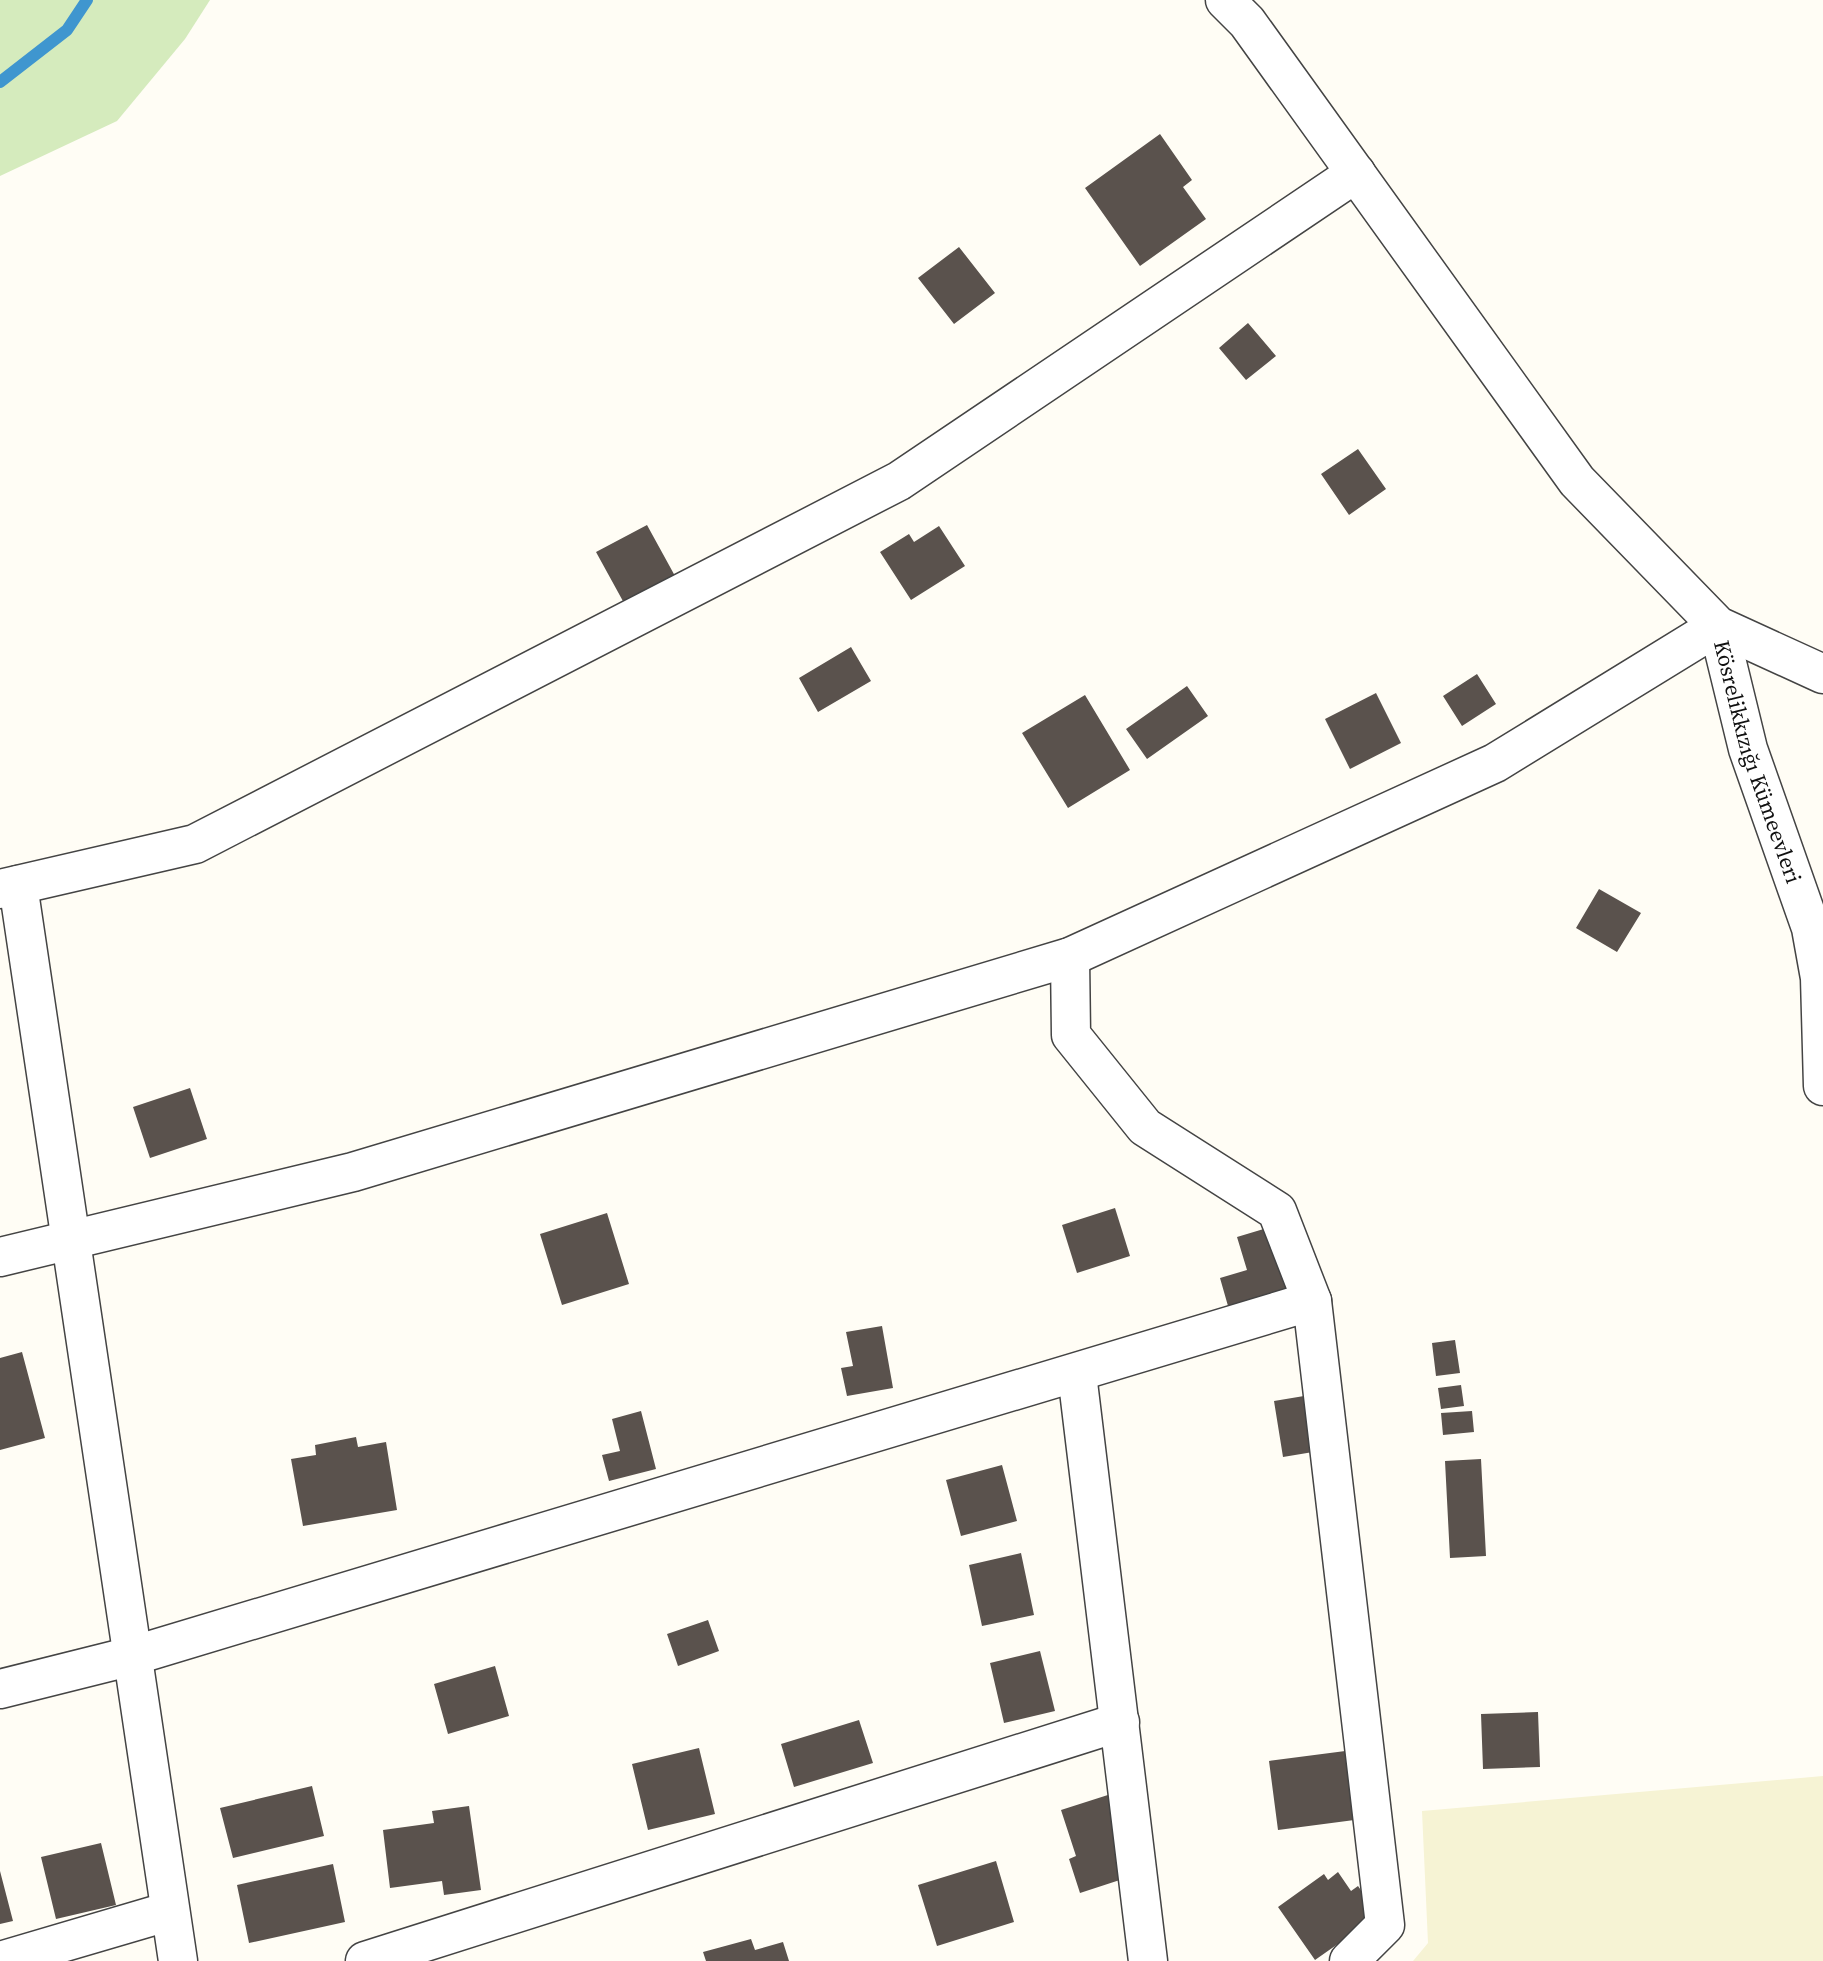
<svg xmlns="http://www.w3.org/2000/svg" width="1823" height="1961" font-family="'Source Serif 4',serif">
<style>
.farmland{fill:#f6f3d4}
.green{fill:#d5ebbd}
.lines{fill:none;stroke-linecap:round;stroke-linejoin:round}
.stream{stroke:#3f96cf;stroke-width:12}
.building{fill:#5a524d}
.minor-casing{stroke:#444;stroke-width:41}
.minor{stroke:#fff;stroke-width:38}
.labels{text-anchor:middle;stroke-width:8;stroke-linejoin:round;paint-order:stroke}
.street-label{font-size:22px;fill:#111;stroke:#fff}
</style>
<rect width="100%" height="100%" fill="#fffdf5"/>
<path class="farmland" d="M1823,1776V1961H1413L1428,1943L1422,1811Z"/>
<path class="green" d="M0,0H210L185,39L117,121L0,176Z"/>
<g class="lines">
<path class="stream" d="M0,82L67,30L87,0"/>
</g>
<path class="building" d="M1160,134L1192,180L1183,187L1206,219L1140,266L1085,188Z
M959,247L995,293L954,324L918,278Z
M1248,323L1276,356L1246,380L1219,348Z
M1358,449L1386,489L1349,515L1321,474Z
M647,525L675,576L624,603L596,552Z
M939,526L965,566L911,600L880,552L909,534L914,542Z
M851,647L871,681L818,712L799,678Z
M1477,674L1496,704L1462,726L1443,696Z
M1187,686L1208,716L1147,759L1126,729Z
M1376,693L1401,743L1350,769L1325,719Z
M1085,695L1130,770L1068,808L1022,733Z
M1599,889L1641,913L1617,952L1576,928Z
M190,1088L207,1139L150,1158L133,1107Z
M1115,1208L1130,1256L1077,1273L1062,1225Z
M607,1213L629,1284L562,1305L540,1234Z
M1280,1224L1300,1291L1230,1313L1220,1278L1247,1270L1237,1237Z
M882,1326L893,1388L847,1396L841,1368L853,1366L846,1332Z
M1455,1340L1460,1373L1436,1376L1432,1343Z
M22,1352L45,1438L0,1450V1358Z
M1461,1385L1464,1406L1441,1409L1438,1388Z
M1316,1394L1325,1450L1283,1457L1274,1401Z
M641,1411L656,1469L609,1481L602,1455L620,1451L612,1419Z
M1472,1411L1474,1432L1443,1435L1441,1413Z
M356,1437L358,1447L386,1442L397,1510L303,1526L291,1459L316,1455L315,1445Z
M1481,1459L1486,1556L1450,1558L1445,1461Z
M1002,1465L1017,1521L961,1536L946,1480Z
M1021,1553L1034,1615L982,1626L969,1565Z
M708,1620L719,1651L678,1666L667,1634Z
M1040,1651L1055,1711L1004,1723L990,1663Z
M495,1666L509,1716L448,1734L434,1684Z
M1538,1712L1540,1767L1483,1769L1481,1714Z
M859,1720L873,1763L794,1787L781,1744Z
M699,1748L715,1814L648,1830L632,1764Z
M1353,1750L1362,1819L1278,1830L1269,1761Z
M312,1786L324,1836L233,1858L220,1808Z
M1111,1794L1129,1877L1080,1893L1069,1859L1076,1856L1061,1810Z
M469,1806L481,1890L444,1895L442,1881L390,1888L383,1830L434,1823L432,1811Z
M101,1843L116,1905L56,1919L41,1857Z
M996,1861L1014,1922L937,1946L918,1885Z
M333,1864L345,1922L249,1943L237,1885Z
M0,1871L13,1921L0,1924Z
M1338,1872L1351,1891L1358,1886L1372,1906V1920L1315,1960L1278,1907L1324,1874L1328,1880Z
M751,1939L755,1950L783,1942L789,1961H706L703,1952Z"/>
<g class="lines">
<defs>
<g id="minor">
<path d="M1225,0L1247,22L1577,481L1718,626L1823,674"/>
<path d="M18,885L178,1961"/>
<path d="M0,889L195,844L899,481L1356,173"/>
<path d="M1070,957L1071,1035L1145,1127L1277,1211L1312,1301L1385,1925L1349,1961"/>
<path id="s1" d="M0,1257L353,1172L1070,957L1495,763L1718,626L1748,749L1811,928L1820,978L1823,1086"/>
<path d="M1077,1374L1148,1961"/>
<path d="M0,1689L132,1656L1312,1301"/>
<path d="M0,1961L170,1911"/>
<path d="M365,1961L1120,1722"/>
</g>
</defs>
<use href="#minor" class="minor-casing"/>
<use href="#minor" class="minor"/>
</g>
<g class="labels">
<g class="street-label">
<text dy="8" stroke="none"><textPath href="#s1" startOffset="1982">Kösrelikkızığı Kümeevleri</textPath></text>
</g>
</g>
</svg>
